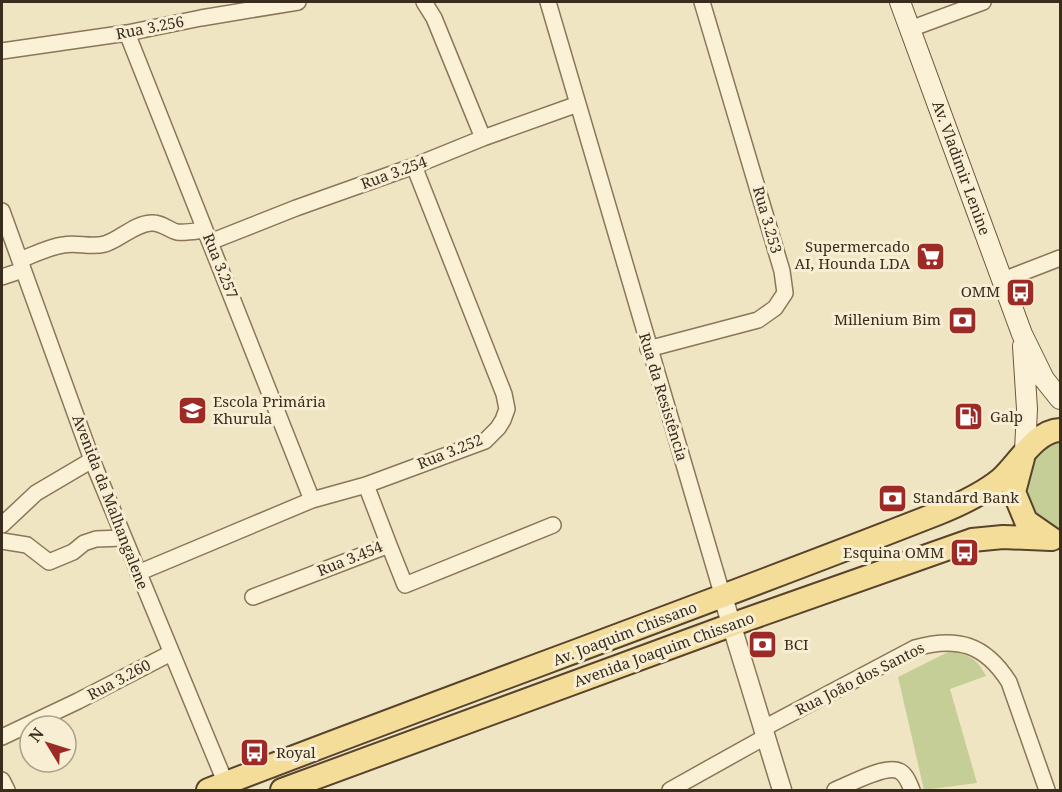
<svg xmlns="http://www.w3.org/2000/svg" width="1062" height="792" font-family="'Noto Serif',serif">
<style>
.green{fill:#c5ce96}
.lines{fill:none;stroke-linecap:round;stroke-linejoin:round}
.minor-casing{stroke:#8b7659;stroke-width:18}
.tertiary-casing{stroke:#8b7659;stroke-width:21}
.secondary-casing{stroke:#6d573c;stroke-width:22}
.primary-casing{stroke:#58432d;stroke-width:26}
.minor{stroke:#faf1d6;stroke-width:15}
.tertiary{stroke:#faf1d6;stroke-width:18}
.secondary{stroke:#faf1d6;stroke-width:20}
.primary{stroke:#f4dd99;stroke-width:22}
.labels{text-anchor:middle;stroke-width:6;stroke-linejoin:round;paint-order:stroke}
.street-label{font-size:15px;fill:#3a2d1d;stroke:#f7eed3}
.poi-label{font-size:15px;fill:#3a2d1d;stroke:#f7eed3;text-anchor:start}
</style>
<rect width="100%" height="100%" fill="#f0e5c3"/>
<path class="green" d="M1060,430V543L1035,522L1021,477L1022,464Z
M950,651C968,654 978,659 986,676L950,689L977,783L924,790L898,677Z"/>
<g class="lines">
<defs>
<path id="minor" d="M424,2L434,18L483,138
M548,2L723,597
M910,29L983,2
M127,33L312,500
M2,51L127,33L201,18L298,2
M2,211L92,460L226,784
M210,242L296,208L414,166L483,138L578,104
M20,260C33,255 49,247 63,245C77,242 90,248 105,244C121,239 134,224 151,223C162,222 168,230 177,232C186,233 196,231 205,230
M2,277L23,270
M1003,280L1060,258
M648,349L758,320L775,308L785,293L782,271L702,2
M2,525L36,493L92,460
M2,541L27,545L49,562L73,552L84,543L96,539L123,538
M389,545L405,585L553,525
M138,573L312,500L366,485L485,441L498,428L503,420L507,409L504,394L414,166
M253,597L389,545L366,485
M762,729L915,648C957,636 985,644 1009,682L1047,790
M2,737L78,701L171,653
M2,780L7,790
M670,790L765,737
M835,790C848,785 886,764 899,771C906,774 909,783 912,790"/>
<path id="tertiary" d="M723,597L782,790"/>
<path id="secondary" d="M900,2L1022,334L1044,379L1060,399
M1023,346L1027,409L1025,451"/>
<path id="primary" d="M1023,458L1014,492L1026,521L1052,539
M208,790C451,696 697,608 939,513C961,504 983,494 1001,479C1018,464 1035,431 1060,430
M282,790L731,625L972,540L1003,537L1051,539"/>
</defs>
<use href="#minor" class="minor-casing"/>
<use href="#tertiary" class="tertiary-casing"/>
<use href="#secondary" class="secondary-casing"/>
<use href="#primary" class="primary-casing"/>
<use href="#minor" class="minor"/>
<use href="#tertiary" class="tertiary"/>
<use href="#secondary" class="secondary"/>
<use href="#primary" class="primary"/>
</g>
<defs>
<symbol id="supermarket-square" viewBox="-11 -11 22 22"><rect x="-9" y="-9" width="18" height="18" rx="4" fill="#9c2b26" stroke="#f7eed3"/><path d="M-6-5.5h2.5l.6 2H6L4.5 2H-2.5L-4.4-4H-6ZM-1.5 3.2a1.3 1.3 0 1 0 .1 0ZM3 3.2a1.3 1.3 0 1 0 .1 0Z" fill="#fff"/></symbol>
<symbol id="bus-square" viewBox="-11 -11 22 22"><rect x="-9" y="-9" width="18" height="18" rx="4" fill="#9c2b26" stroke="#f7eed3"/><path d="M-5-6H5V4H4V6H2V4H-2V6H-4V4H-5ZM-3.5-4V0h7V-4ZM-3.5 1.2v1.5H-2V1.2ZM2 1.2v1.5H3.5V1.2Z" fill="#fff"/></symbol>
<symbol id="bank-square" viewBox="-11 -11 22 22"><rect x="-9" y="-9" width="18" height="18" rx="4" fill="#9c2b26" stroke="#f7eed3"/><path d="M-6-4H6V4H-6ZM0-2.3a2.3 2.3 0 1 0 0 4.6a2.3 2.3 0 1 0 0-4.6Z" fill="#fff"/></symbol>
<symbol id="school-square" viewBox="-11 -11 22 22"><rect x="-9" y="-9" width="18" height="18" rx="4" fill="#9c2b26" stroke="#f7eed3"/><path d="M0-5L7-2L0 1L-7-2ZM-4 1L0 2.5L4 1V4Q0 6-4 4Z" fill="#fff"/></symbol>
<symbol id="fuel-square" viewBox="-11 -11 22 22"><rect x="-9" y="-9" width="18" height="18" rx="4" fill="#9c2b26" stroke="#f7eed3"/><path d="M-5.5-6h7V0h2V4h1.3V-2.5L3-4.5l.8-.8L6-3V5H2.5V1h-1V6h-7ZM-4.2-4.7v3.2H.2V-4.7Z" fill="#fff"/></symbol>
</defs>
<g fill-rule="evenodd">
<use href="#supermarket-square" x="914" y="240" width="33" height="33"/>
<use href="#bus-square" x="1004" y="276" width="33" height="33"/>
<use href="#bank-square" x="946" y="304" width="33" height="33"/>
<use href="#school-square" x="176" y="394" width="33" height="33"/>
<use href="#fuel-square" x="952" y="400" width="33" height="33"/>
<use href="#bank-square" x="876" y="482" width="33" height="33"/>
<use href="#bus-square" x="948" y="536" width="33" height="33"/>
<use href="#bank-square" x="746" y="628" width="33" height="33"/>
<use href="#bus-square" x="238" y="736" width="33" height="33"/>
</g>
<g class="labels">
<g class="street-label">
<text transform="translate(150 28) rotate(-11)" y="5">Rua 3.256</text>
<text transform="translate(961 168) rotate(70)" y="5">Av. Vladimir Lenine</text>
<text transform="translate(394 173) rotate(-20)" y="5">Rua 3.254</text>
<text transform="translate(767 220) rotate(74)" y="5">Rua 3.253</text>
<text transform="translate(220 266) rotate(68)" y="5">Rua 3.257</text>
<text transform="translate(663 397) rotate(73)" y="5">Rua da Resistência</text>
<text transform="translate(450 452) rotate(-22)" y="5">Rua 3.252</text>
<text transform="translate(110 502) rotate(69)" y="5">Avenida da Malhangalene</text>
<text transform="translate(350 559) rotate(-22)" y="5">Rua 3.454</text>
<text transform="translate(625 634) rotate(-21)" y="5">Av. Joaquim Chissano</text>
<text transform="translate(664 650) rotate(-20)" y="5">Avenida Joaquim Chissano</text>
<text transform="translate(860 679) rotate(-27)" y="5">Rua João dos Santos</text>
<text transform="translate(119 680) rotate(-28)" y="5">Rua 3.260</text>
</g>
<g class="poi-label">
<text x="910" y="252" text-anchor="end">Supermercado<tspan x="910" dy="17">AI, Hounda LDA</tspan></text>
<text x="1000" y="297" text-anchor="end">OMM</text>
<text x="941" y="325" text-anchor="end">Millenium Bim</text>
<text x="213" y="407">Escola Primária<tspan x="213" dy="17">Khurula</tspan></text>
<text x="990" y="422">Galp</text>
<text x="913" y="503">Standard Bank</text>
<text x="944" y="558" text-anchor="end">Esquina OMM</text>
<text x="784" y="650">BCI</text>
<text x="276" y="758">Royal</text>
</g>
</g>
<rect width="1062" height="792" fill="none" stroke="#3a2d1d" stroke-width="6"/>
<g transform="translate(48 744) rotate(308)"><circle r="28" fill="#f7eed3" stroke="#aba18a" stroke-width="1.5"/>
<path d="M0-4.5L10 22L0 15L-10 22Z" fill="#9c2b26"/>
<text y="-9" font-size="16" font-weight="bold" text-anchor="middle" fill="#3a2d1d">N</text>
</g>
</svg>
